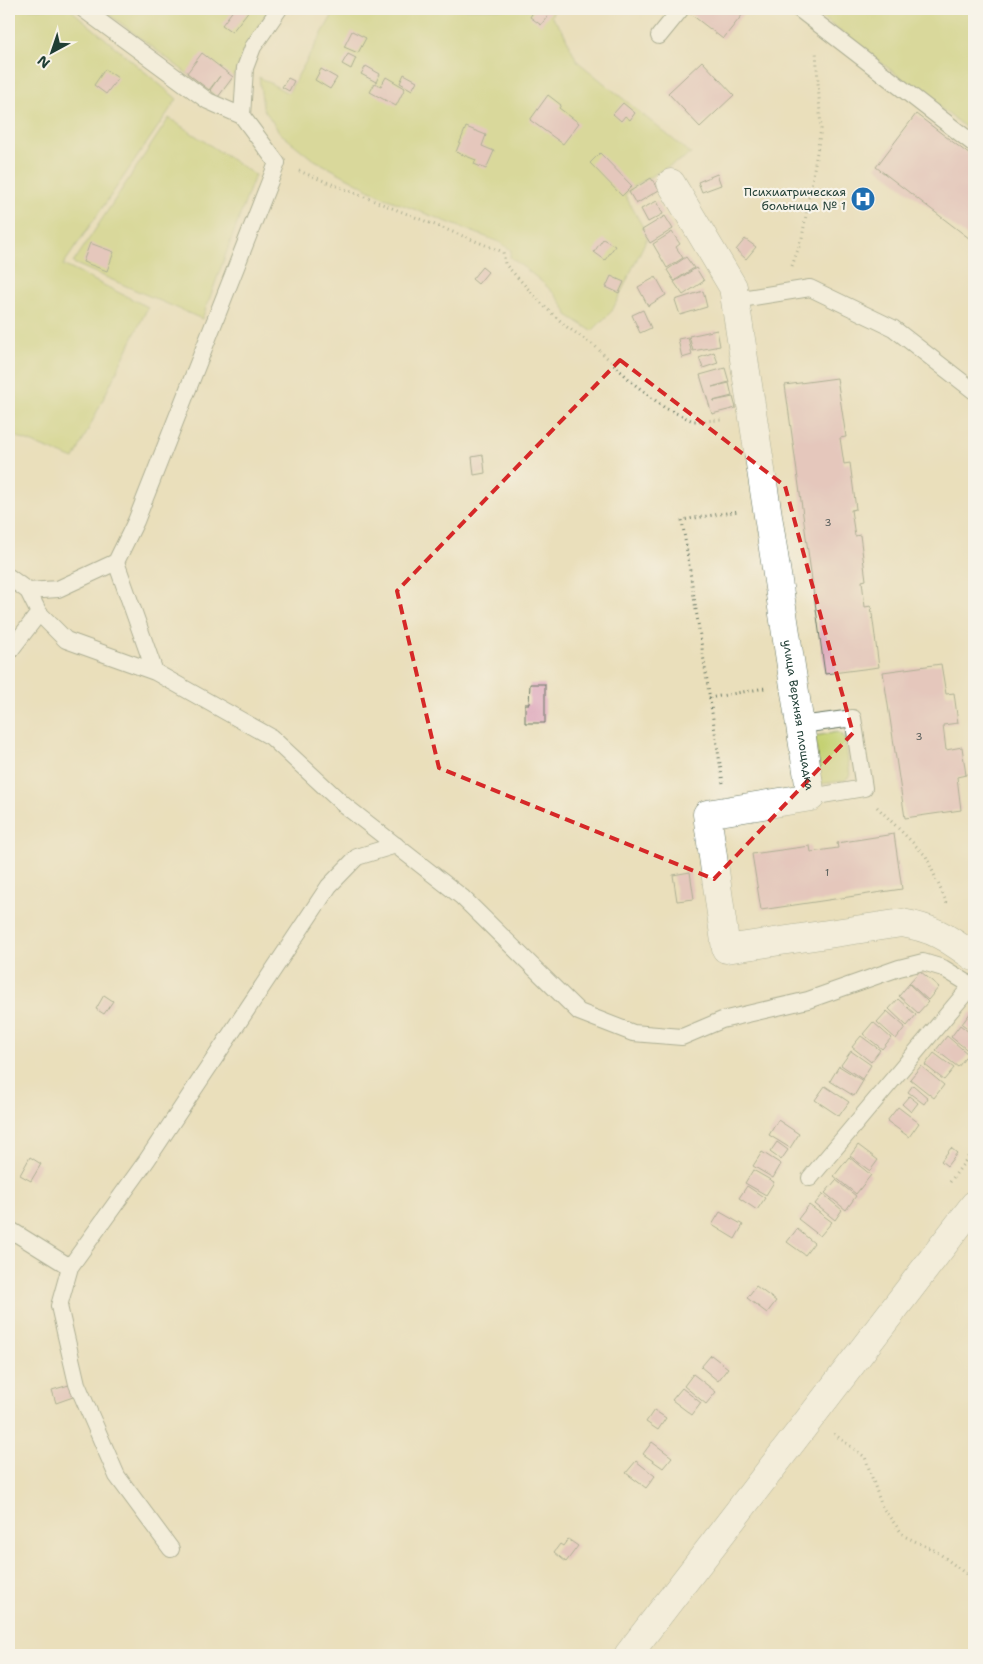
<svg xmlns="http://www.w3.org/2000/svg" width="983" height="1664" font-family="'Shantell Sans',sans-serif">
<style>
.green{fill:#c5d173;stroke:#728754}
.building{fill:#dfabbd}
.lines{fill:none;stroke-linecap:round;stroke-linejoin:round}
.lane-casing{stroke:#667663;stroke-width:18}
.street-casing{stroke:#667663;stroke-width:29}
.secondary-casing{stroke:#667663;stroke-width:29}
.path{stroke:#667663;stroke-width:3;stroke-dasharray:1 4;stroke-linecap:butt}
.lane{stroke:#fff;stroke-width:16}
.street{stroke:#fff;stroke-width:28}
.secondary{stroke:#fff;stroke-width:28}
.marked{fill:none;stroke:#d62828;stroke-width:4;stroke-dasharray:10 6;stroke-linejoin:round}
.labels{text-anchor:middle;stroke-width:4.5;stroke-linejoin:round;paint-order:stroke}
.number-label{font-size:10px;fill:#4f5856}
.poi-label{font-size:12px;fill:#1f3d34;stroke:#f7f3e8;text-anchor:end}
.street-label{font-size:12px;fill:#1f3d34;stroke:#f7f3e8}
</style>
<rect width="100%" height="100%" fill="#f7f3e8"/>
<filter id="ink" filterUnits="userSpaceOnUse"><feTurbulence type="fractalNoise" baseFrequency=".02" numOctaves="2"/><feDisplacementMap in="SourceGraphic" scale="10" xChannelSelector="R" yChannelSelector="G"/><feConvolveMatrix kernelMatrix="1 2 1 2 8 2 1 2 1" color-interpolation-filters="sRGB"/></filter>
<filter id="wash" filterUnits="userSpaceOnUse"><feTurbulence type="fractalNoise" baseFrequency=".0096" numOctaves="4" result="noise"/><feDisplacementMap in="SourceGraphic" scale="20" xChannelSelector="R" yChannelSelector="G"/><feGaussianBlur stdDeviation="1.12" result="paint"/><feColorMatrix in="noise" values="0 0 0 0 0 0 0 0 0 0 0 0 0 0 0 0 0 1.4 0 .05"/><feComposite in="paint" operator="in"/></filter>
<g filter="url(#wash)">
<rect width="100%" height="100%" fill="#eadfbb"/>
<path class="green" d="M9,9H70L177,99L63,265L148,307L74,459L9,434Z
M102,9H269L233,77L218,97Z
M336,9H555L551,16L563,31L577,61L691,154L634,186L625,195L648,236L612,311L592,331L567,315C562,294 527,270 510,257L511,250L499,242L385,198L311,158L280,133L263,108L259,77L288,93Z
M811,9L974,10V134Z
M169,118L255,175L202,319L73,263Z
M837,732L842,734L845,739L850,776L844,781L821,784L815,736Z"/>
<g id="blocks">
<path class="building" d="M234,9H250L232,32L222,25Z
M535,9H553L541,25L530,17Z
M690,9H737L743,14L723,39L688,12Z
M352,31L366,38L358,53L344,47Z
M202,53L233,77L218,97L210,90L220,76L209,90L187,73Z
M348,54L356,58L351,69L342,64Z
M702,61L734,95L700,127L668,93Z
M366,66L380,74L376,82L361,74Z
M105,69L118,78L106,94L94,85Z
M321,69L337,78L330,89L315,80Z
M404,74L417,81L412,90L400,83Z
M386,77L405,88L396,106L370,92L375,83L381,86Z
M288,78L294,81L289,91L282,87Z
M548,95L561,105L559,108L579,123L563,144L530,120Z
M623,103L635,113L630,120L625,116L621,121L613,114Z
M916,114L974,158V242L876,167Z
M466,127L486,135L482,146L494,151L486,169L474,164L476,160L456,152Z
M600,153L632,186L622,196L590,163Z
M717,174L721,185L702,192L698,182Z
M651,178L659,190L636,204L629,192Z
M657,201L663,214L648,222L641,209Z
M665,216L673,229L650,243L642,230Z
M672,232L680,244L676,247L683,258L667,268L653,244Z
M603,239L615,246L605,260L594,252Z
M745,239L756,247L746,259L736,250Z
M90,243L114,252L107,271L83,262Z
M686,257L694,268L674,281L667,270Z
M482,267L488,272L478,284L472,279Z
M696,268L704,281L683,295L674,282Z
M611,276L624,282L619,293L606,287Z
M656,277L666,295L648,306L638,287Z
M703,291L707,307L680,315L675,300Z
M643,310L651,328L640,333L632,315Z
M717,330L720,346L693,351L689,336Z
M688,337L692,355L682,358L678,339Z
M714,352L718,363L703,368L699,358Z
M725,368L729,382L712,387L729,383L732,396L713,401L733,397L736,408L712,414L700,375Z
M837,378L846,437L840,438L844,464L850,463L856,509L851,510L855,536L860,535L866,580L862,581L865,607L871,606L879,667L825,674L785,385Z
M483,455L485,473L474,475L472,457Z
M941,664L946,694L954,693L958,723L943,725L946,750L962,747L966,775L957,777L961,810L905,818L883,672Z
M530,684H545V723H525V704H529Z
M894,834L902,889L761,910L752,854L810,846L811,852L838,848L837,843Z
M690,872L694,899L677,901L673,875Z
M920,971L939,987L928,1000L909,983Z
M909,984L928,1002L918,1013L899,996Z
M104,995L113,1001L104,1014L96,1009Z
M898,999L916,1015L907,1026L889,1009Z
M887,1011L905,1027L896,1039L877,1022Z
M971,1012L974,1014V1033L962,1024Z
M873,1022L891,1038L882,1049L863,1034Z
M960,1025L974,1036V1046L970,1052L951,1037Z
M861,1036L880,1050L871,1062L852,1047Z
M947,1036L968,1054L958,1067L936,1050Z
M851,1051L871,1065L862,1079L841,1065Z
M934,1053L954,1068L944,1080L925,1065Z
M839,1066L863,1081L854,1096L830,1081Z
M921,1066L944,1085L934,1098L910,1079Z
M913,1085L928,1098L924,1104L908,1092Z
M825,1086L849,1102L839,1116L815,1100Z
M909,1096L918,1103L911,1112L902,1104Z
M898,1107L919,1123L909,1137L887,1121Z
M778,1120L799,1134L790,1148L769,1135Z
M777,1142L788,1150L781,1160L770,1152Z
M858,1145L878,1160L870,1171L850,1156Z
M951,1148L957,1153L947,1166L941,1161Z
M762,1152L781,1164L773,1178L753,1166Z
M30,1157L41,1164L31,1181L20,1175Z
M849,1157L871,1175L856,1194L834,1176Z
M753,1170L774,1182L766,1195L745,1183Z
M836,1180L856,1196L846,1210L825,1193Z
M747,1186L765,1198L757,1210L739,1198Z
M823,1194L842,1210L835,1220L815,1204Z
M809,1205L832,1222L820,1236L798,1219Z
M720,1212L743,1225L735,1239L712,1225Z
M797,1229L814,1243L805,1255L787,1242Z
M756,1286L776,1301L767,1313L747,1298Z
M711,1355L728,1368L718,1381L701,1367Z
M693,1374L716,1392L706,1404L684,1386Z
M69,1385L73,1397L56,1403L52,1390Z
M682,1388L701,1403L692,1415L672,1400Z
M654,1410L666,1418L658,1430L646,1422Z
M652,1442L672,1457L663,1468L643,1454Z
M636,1461L655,1476L646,1488L626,1473Z
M568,1539L578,1546L566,1562L554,1552L560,1544L563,1546Z"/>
</g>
</g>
<g filter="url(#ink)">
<use href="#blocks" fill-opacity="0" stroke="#667663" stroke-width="1"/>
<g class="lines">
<defs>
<path id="lane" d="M83,9L208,101L242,116
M799,9L974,144
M659,36L681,9
M735,300L810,288L893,328L974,391
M9,577L28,591L39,613L66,640L155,672L271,737L344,805L462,897L579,1012L633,1033L682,1037L722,1020L808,1000L899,968L923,962L943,968L974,987
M28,591L58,589L116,562
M9,652L39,613
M155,672L116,562L136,521L277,163L242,116L245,68L253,47L279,9
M801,725L853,718L864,788L811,797
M810,1178L972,985
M9,1229L70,1267
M171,1549L117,1476L77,1384L59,1306L70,1267L147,1160L329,886L357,857L396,845"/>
<g id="street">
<path id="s1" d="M671,183L733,287L811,797L707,814L726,949L902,923C936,929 947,938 974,957"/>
</g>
<path id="secondary" d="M628,1655L974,1205"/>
</defs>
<use href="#lane" class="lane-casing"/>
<use href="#street" class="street-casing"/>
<use href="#secondary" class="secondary-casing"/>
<path class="path" d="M299,171L503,252L505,264L546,308L567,327L595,346L634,384L665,408L693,421L724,420
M792,266L802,238L821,129L816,51
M709,698L765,688
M723,783L682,520L739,511
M877,807L926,856L948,906
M950,1182L974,1149
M834,1434L865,1457L882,1507L904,1536L936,1551L974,1580"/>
<use href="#lane" class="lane"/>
<use href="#street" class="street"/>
<use href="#secondary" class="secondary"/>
</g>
</g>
<path d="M0 0H983V1664H0ZM620,360L785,486L853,733L714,879L439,768L397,591Z" fill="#eadfbb" fill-opacity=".55" fill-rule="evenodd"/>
<path class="marked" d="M620,360L785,486L853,733L714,879L439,768L397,591Z"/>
<defs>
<symbol id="hospital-disc" viewBox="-11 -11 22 22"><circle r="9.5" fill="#1f6fb2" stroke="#f7f3e8"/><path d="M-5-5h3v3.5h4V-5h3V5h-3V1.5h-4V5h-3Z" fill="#fff"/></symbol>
</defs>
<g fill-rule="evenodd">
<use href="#hospital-disc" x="849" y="185" width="28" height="28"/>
</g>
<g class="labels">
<g class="number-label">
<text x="828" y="526">3</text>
<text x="919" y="740">3</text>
<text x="827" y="876">1</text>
</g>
<g class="poi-label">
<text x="846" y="196">Психиатрическая<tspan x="846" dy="14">больница № 1</tspan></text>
</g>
<g class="street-label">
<text dy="4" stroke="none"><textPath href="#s1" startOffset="554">улица Верхняя площадка</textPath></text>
</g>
</g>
<rect width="983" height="1664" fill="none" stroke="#f7f3e8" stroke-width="30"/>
<g transform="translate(52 52) rotate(220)" stroke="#f7f3e8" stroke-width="4" paint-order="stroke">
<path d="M0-4L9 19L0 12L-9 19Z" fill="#1f3d34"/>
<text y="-8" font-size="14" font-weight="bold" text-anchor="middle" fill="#1f3d34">N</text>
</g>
</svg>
